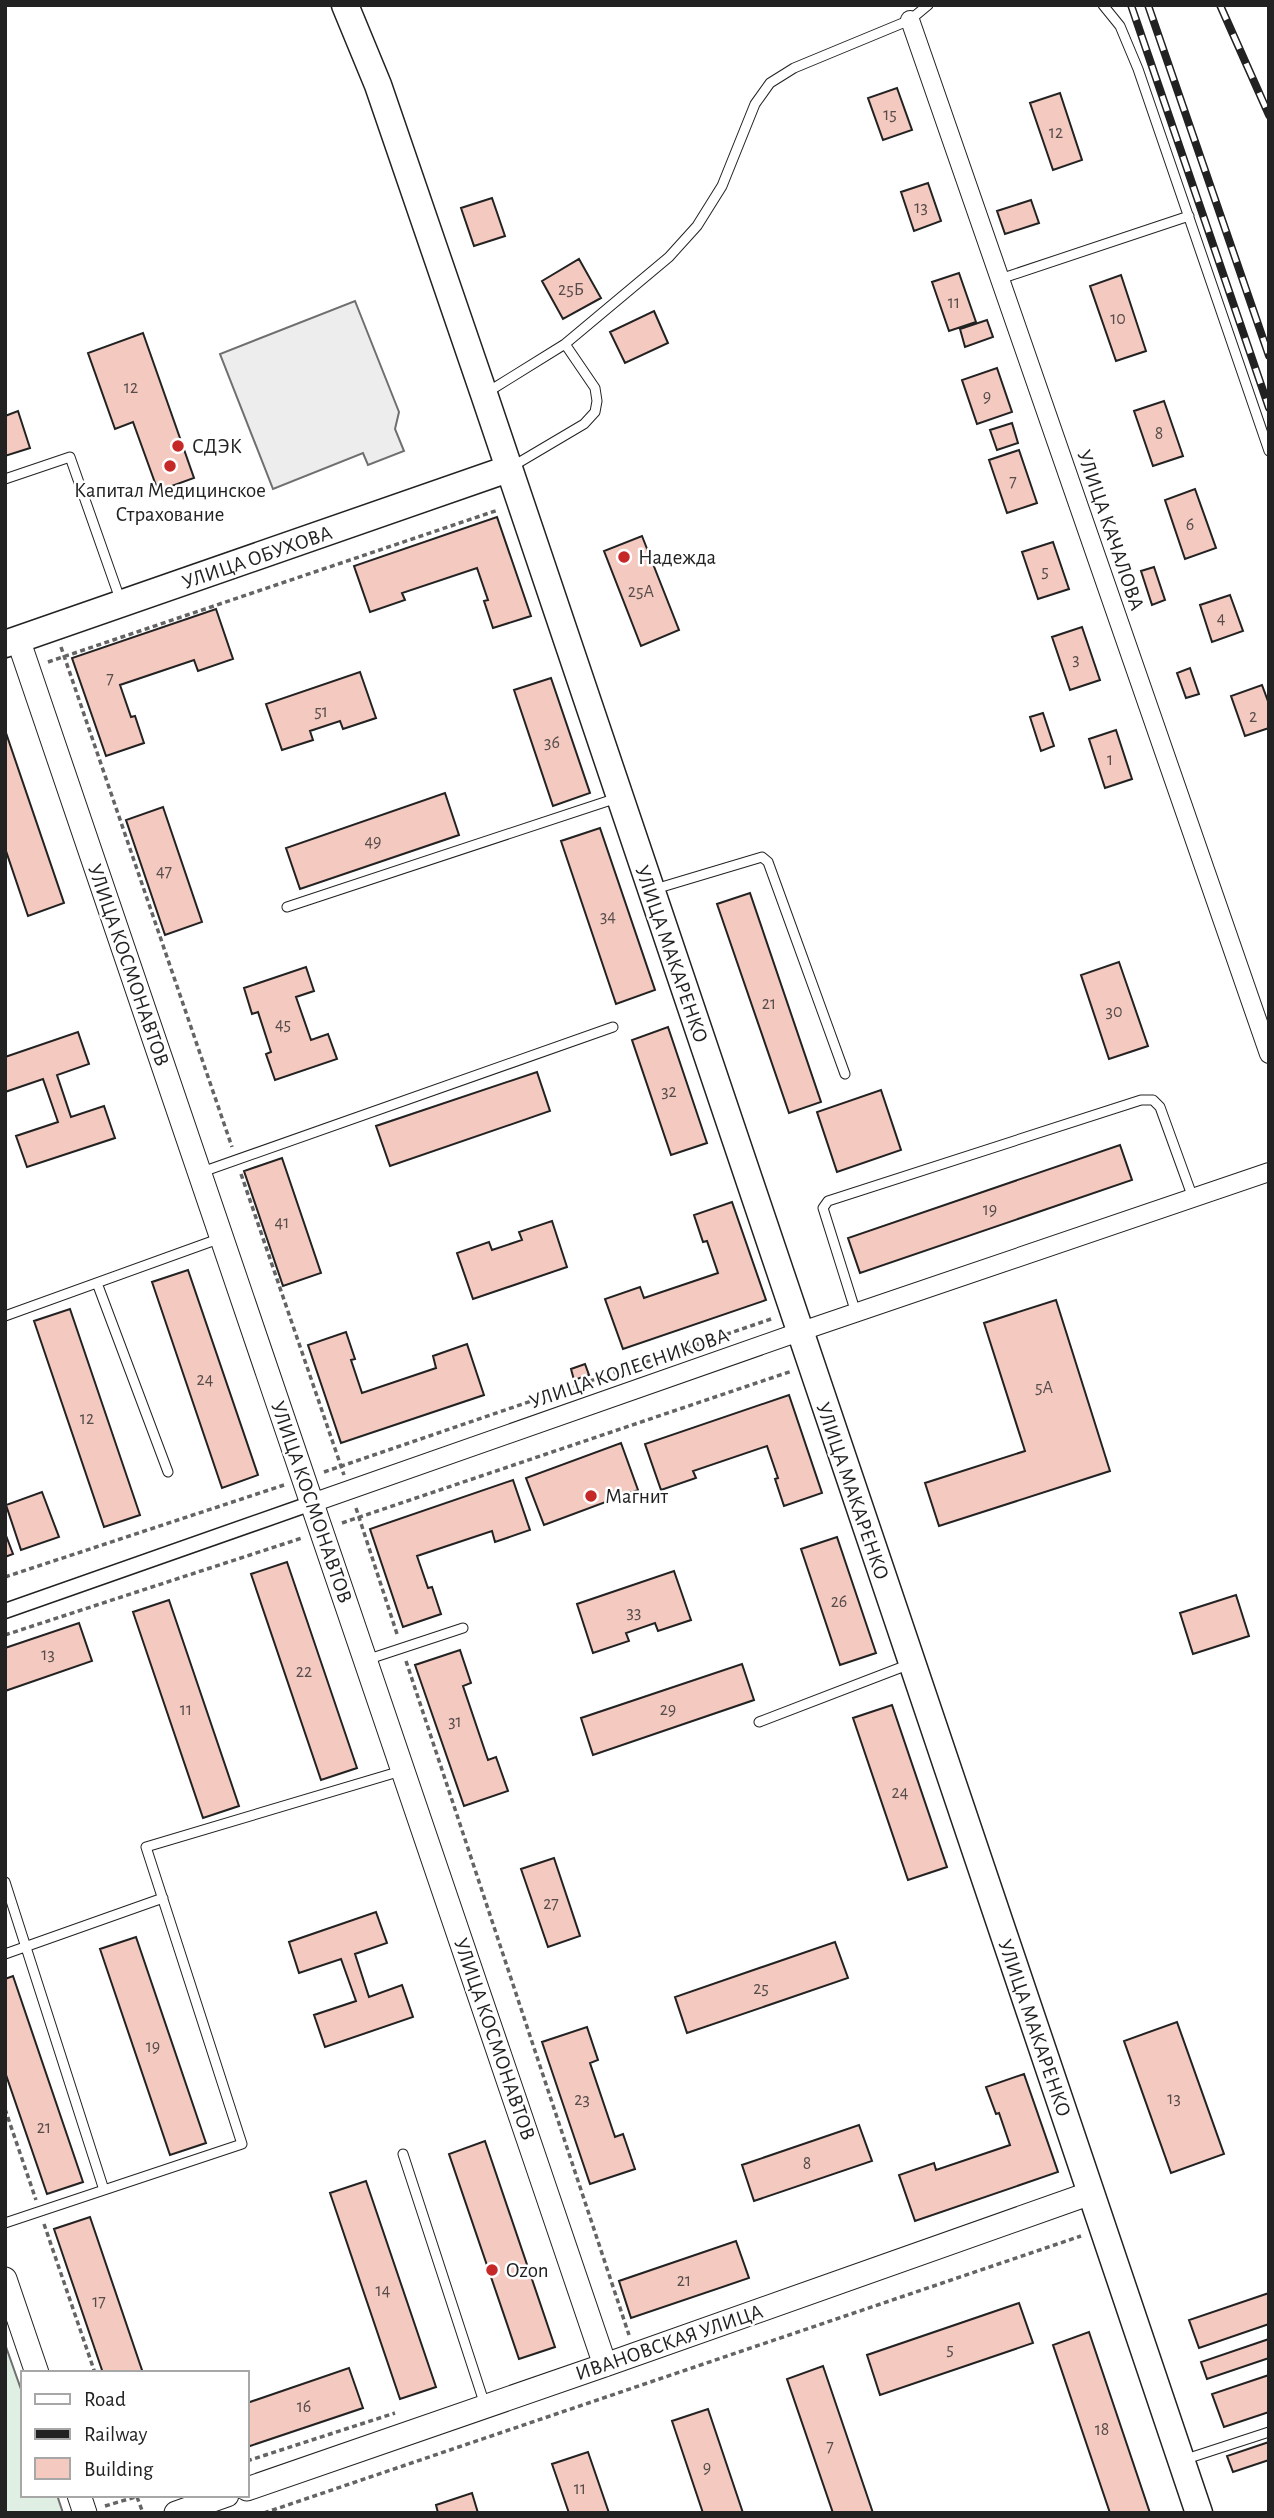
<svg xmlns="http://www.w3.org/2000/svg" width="1274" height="2518" font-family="'Alegreya Sans',sans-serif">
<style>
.green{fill:#e0efe3;stroke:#6f6f6f;stroke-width:2}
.parking{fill:#ededed;stroke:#6f6f6f;stroke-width:2}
.building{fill:#f3c9c0;stroke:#222;stroke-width:2}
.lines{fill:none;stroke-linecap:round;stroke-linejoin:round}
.service-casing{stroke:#222;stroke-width:11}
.pedestrian-casing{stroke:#222;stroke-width:17}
.minor-casing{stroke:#222;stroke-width:20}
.tertiary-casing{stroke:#222;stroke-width:25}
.secondary-casing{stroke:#222;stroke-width:29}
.path{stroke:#646464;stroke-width:3.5;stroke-dasharray:5 3.5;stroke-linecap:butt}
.service{stroke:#fff;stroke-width:9}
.pedestrian{stroke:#fff;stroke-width:14}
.minor{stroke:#fff;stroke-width:18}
.tertiary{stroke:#fff;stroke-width:23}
.secondary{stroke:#fff;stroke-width:26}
.rail-casing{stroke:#222;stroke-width:8}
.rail{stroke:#fff;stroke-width:5;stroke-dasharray:16;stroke-linecap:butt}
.poi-dot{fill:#c62828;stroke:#fff;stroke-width:2.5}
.labels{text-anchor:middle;stroke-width:5;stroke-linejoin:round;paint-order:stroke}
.number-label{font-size:18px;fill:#564c4a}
.poi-label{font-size:21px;fill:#222;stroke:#fff;text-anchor:start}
.street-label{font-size:21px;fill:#222;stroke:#fff}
</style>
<rect width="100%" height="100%" fill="#fff"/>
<path class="green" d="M5,2344L23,2395V2495H57L63,2513H5Z"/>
<path class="parking" d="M355,301L399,412L395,429L404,451L368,465L363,453L273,489L220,354Z"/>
<path class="building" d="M897,88L912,130L883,140L868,98Z
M1060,93L1082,160L1053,170L1030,103Z
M928,183L941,221L914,231L901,192Z
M492,198L505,236L474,246L461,208Z
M1031,200L1039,223L1005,234L997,211Z
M579,259L601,298L563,319L542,281Z
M959,273L976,322L949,331L932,282Z
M1121,275L1146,351L1116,361L1090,286Z
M654,311L668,343L625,363L610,332Z
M987,320L993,337L965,347L960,329Z
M143,333L194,478L158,491L133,422L115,429L88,353Z
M997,368L1012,412L977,424L962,380Z
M1164,401L1183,456L1153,466L1134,411Z
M18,411L30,448L5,456V416Z
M1012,423L1018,443L997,450L990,430Z
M1019,450L1037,503L1007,513L989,460Z
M1195,489L1216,548L1185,559L1165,500Z
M497,517L531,616L493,628L484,601L488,600L477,568L402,593L405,600L370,612L354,566Z
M642,536L679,630L641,646L604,551Z
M1053,542L1069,589L1038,599L1022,552Z
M1154,567L1165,600L1152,605L1141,571Z
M1230,595L1243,631L1212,642L1200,605Z
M216,609L233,659L198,671L194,660L120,685L131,717L135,716L144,743L106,756L72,658Z
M1082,627L1100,680L1070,690L1052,637Z
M1190,668L1199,694L1186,698L1177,673Z
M360,672L376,718L343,729L340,721L310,731L313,740L282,750L266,704Z
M551,678L590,793L553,806L514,690Z
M1262,685L1269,704V728L1245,736L1231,696Z
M1043,713L1054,746L1041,751L1030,717Z
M5,730L64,903L28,916L5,848Z
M1116,730L1132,779L1105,788L1089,739Z
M445,793L459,835L300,889L286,848Z
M163,807L202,922L165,935L126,820Z
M600,828L655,990L616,1004L561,841Z
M750,893L821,1102L789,1113L717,904Z
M1119,962L1148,1046L1109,1059L1081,975Z
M306,967L314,991L296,997L311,1040L328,1034L337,1059L275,1080L266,1054L271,1052L258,1012L252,1014L244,988Z
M668,1027L707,1143L671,1155L632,1040Z
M78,1032L89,1064L57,1075L71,1117L104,1106L115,1138L27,1167L16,1136L58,1122L43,1079L5,1092V1057Z
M537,1072L550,1111L390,1166L376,1126Z
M881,1090L901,1150L837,1172L817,1112Z
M1120,1145L1132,1180L860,1273L848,1238Z
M282,1158L321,1273L283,1286L244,1171Z
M732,1202L766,1300L623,1349L605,1299L640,1287L644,1298L718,1273L707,1241L703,1242L694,1215Z
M552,1221L567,1267L473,1299L457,1253L489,1242L492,1250L522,1240L519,1232Z
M188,1270L258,1475L222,1488L152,1282Z
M1056,1300L1110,1471L939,1526L925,1483L1025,1451L984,1323Z
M70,1309L140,1515L104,1527L34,1321Z
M346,1332L355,1359L351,1360L362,1393L436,1368L433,1356L467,1344L484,1395L341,1443L308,1345Z
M585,1364L589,1375L574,1380L571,1369Z
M789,1395L822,1493L784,1506L775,1479L778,1478L767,1446L693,1471L696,1478L661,1490L645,1444Z
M621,1443L638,1490L544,1525L526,1478Z
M513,1480L530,1530L495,1542L492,1531L417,1556L428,1588L432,1587L441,1614L403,1627L370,1529Z
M42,1492L59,1537L21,1550L6,1505Z
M5,1533L13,1554L5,1557Z
M837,1537L876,1653L840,1665L801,1549Z
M287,1562L357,1768L321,1780L251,1574Z
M674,1571L691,1620L658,1631L655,1623L626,1633L629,1641L593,1653L577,1604Z
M1236,1595L1249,1636L1193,1654L1180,1613Z
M169,1600L239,1806L203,1818L133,1612Z
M79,1623L92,1661L5,1691V1648Z
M460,1650L471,1683L463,1686L488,1760L496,1757L508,1791L464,1806L415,1665Z
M742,1664L754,1700L593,1755L581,1718Z
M892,1705L947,1867L908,1880L853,1718Z
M554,1858L580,1936L548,1947L521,1869Z
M376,1912L387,1943L355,1954L369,1997L402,1985L413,2017L325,2047L314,2015L356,2001L341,1959L299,1973L289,1942Z
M136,1937L206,2143L170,2155L100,1949Z
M835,1942L848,1978L687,2033L675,1997Z
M13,1976L83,2182L47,2194L5,2072V1979Z
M1177,2022L1224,2154L1171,2173L1124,2041Z
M587,2027L598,2060L590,2063L615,2137L623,2134L635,2169L590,2184L542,2042Z
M1024,2074L1058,2172L915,2221L899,2175L934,2163L936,2170L1010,2145L999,2113L996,2114L986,2087Z
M859,2125L872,2161L754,2201L742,2165Z
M485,2141L555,2347L519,2359L449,2154Z
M366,2181L436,2387L400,2399L330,2193Z
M90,2217L143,2373H103L54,2229Z
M736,2241L749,2278L631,2318L619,2281Z
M1269,2293V2324L1199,2348L1189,2320Z
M1019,2303L1033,2343L880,2395L867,2355Z
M1089,2332L1150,2513H1110L1053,2345Z
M1269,2339V2358L1207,2379L1201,2362Z
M823,2366L873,2513H833L787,2379Z
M349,2368L363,2408L247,2447V2403Z
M1269,2375V2412L1224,2427L1212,2394Z
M708,2409L743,2513H703L672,2421Z
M1269,2442V2460L1233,2472L1227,2456Z
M588,2452L609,2513H569L552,2464Z
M472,2493L478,2513H438L436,2505Z"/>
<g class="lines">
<defs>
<path id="service" d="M1103,5L1120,26L1138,69L1269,451
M1000,279L1189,216
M565,344L669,257L697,226L722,186L755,104L770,83L794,68L910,20L928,5
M486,393L565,344L595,388L597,401L595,412L584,424L513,466
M5,479L70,457L120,599
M655,889L762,857L768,862L845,1074
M287,907L617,798
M202,1172L613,1027
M97,1283L168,1472
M856,1313L823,1208L828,1201L1141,1100H1153L1160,1107L1193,1198
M5,1316L221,1238
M366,1660L463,1628
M759,1722L910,1664
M5,1882L104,2190
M5,1954L163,1898
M403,2154L485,2405
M5,2223L242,2144L146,1847L401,1771
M1183,2460L1269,2432"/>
<path id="pedestrian" d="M5,1611L312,1503"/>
<path id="minor" d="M910,20L1269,1054
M312,1503L799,1332L1269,1172"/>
<path id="tertiary" d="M18,639L605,2365
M5,2279L37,2373
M247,2489L605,2365L1091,2193
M79,2495L85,2513
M176,2513L227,2495"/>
<path id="secondary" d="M345,5L378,85L484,394L1199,2513
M5,644L508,469"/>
</defs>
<use href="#service" class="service-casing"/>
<use href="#pedestrian" class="pedestrian-casing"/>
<use href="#minor" class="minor-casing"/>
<use href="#tertiary" class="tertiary-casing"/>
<use href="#secondary" class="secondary-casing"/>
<path class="path" d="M61,647L232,1147
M48,662L498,510
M241,1174L344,1475
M324,1472L774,1318
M356,1508L397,1634
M342,1523L792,1371
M5,1577L284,1485
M5,1635L302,1538
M406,1661L629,2335
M5,2109L36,2200
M44,2224L95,2373
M247,2461L395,2413
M137,2497L143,2513
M105,2506L142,2495
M264,2513L1081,2236"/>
<use href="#service" class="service"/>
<use href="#pedestrian" class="pedestrian"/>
<use href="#minor" class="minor"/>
<use href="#tertiary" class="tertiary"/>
<use href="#secondary" class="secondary"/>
<defs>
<path id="rail" d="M1131,5L1269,408
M1148,5L1269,356
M1220,5L1269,115"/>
</defs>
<use href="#rail" class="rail-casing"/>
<use href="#rail" class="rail"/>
</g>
<g class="poi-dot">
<circle cx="178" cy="446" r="7"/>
<circle cx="170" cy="466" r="7"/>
<circle cx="624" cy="557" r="7"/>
<circle cx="591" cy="1496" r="7"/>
<circle cx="492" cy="2270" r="7"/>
</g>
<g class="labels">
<g class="number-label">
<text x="890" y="120">15</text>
<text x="1056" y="138">12</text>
<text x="921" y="213">13</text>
<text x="571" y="295">25Б</text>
<text x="954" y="308">11</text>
<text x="1118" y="324">10</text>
<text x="131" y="393">12</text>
<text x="987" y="402">9</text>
<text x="1159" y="439">8</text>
<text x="1013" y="487">7</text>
<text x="1190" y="530">6</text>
<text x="1045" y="577">5</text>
<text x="641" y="597">25А</text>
<text x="1221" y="624">4</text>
<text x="1076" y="665">3</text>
<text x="110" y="684">7</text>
<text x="321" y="717">51</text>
<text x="1253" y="722">2</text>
<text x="552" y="748">36</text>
<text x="1110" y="765">1</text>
<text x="373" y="847">49</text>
<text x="164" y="877">47</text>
<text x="608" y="922">34</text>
<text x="769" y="1009">21</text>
<text x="1114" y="1017">30</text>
<text x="283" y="1030">45</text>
<text x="669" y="1097">32</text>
<text x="990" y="1215">19</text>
<text x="282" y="1228">41</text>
<text x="205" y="1385">24</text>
<text x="1044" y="1393">5А</text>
<text x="87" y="1424">12</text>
<text x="839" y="1607">26</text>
<text x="634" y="1618">33</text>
<text x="48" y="1660">13</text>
<text x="304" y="1677">22</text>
<text x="186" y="1715">11</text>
<text x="668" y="1715">29</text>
<text x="455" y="1727">31</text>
<text x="900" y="1798">24</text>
<text x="551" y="1909">27</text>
<text x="761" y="1994">25</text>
<text x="153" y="2052">19</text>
<text x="1174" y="2104">13</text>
<text x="582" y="2105">23</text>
<text x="44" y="2133">21</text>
<text x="807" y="2169">8</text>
<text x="684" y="2286">21</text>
<text x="383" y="2296">14</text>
<text x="99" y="2307">17</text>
<text x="950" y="2355">5</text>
<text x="304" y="2412">16</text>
<text x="1102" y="2435">18</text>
<text x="830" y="2452">7</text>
<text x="707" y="2473">9</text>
<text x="580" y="2494">11</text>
</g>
<g class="poi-label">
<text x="192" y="453">СДЭК</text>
<text x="170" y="497" text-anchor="middle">Капитал Медицинское<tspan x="170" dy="24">Страхование</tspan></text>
<text x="638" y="564">Надежда</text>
<text x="605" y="1503">Магнит</text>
<text x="506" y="2277">Ozon</text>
</g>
<g class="street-label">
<text transform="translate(1111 530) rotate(71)" y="7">УЛИЦА КАЧАЛОВА</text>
<text transform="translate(257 557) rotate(-19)" y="7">УЛИЦА ОБУХОВА</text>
<text transform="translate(672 954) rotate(71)" y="7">УЛИЦА МАКАРЕНКО</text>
<text transform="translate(129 965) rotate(71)" y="7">УЛИЦА КОСМОНАВТОВ</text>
<text transform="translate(629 1368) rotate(-19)" y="7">УЛИЦА КОЛЕСНИКОВА</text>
<text transform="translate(853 1491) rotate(71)" y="7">УЛИЦА МАКАРЕНКО</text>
<text transform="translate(312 1502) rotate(71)" y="7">УЛИЦА КОСМОНАВТОВ</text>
<text transform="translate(1035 2028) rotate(71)" y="7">УЛИЦА МАКАРЕНКО</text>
<text transform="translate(495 2039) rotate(71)" y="7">УЛИЦА КОСМОНАВТОВ</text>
<text transform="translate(669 2342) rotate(-19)" y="7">ИВАНОВСКАЯ УЛИЦА</text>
</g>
</g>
<rect width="1274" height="2518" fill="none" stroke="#222222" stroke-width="14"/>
<rect x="21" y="2371" width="228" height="126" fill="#ffffff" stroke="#a7a7a7" stroke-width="2"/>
<rect x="35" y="2394" width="35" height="10" fill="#ffffff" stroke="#a7a7a7" stroke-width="2"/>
<text x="84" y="2406" font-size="21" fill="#222222">Road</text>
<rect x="35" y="2429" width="35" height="10" fill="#222222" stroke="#a7a7a7" stroke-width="2"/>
<text x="84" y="2441" font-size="21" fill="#222222">Railway</text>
<rect x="35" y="2458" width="35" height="21" fill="#f3c9c0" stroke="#a7a7a7" stroke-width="2"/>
<text x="84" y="2476" font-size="21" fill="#222222">Building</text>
</svg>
